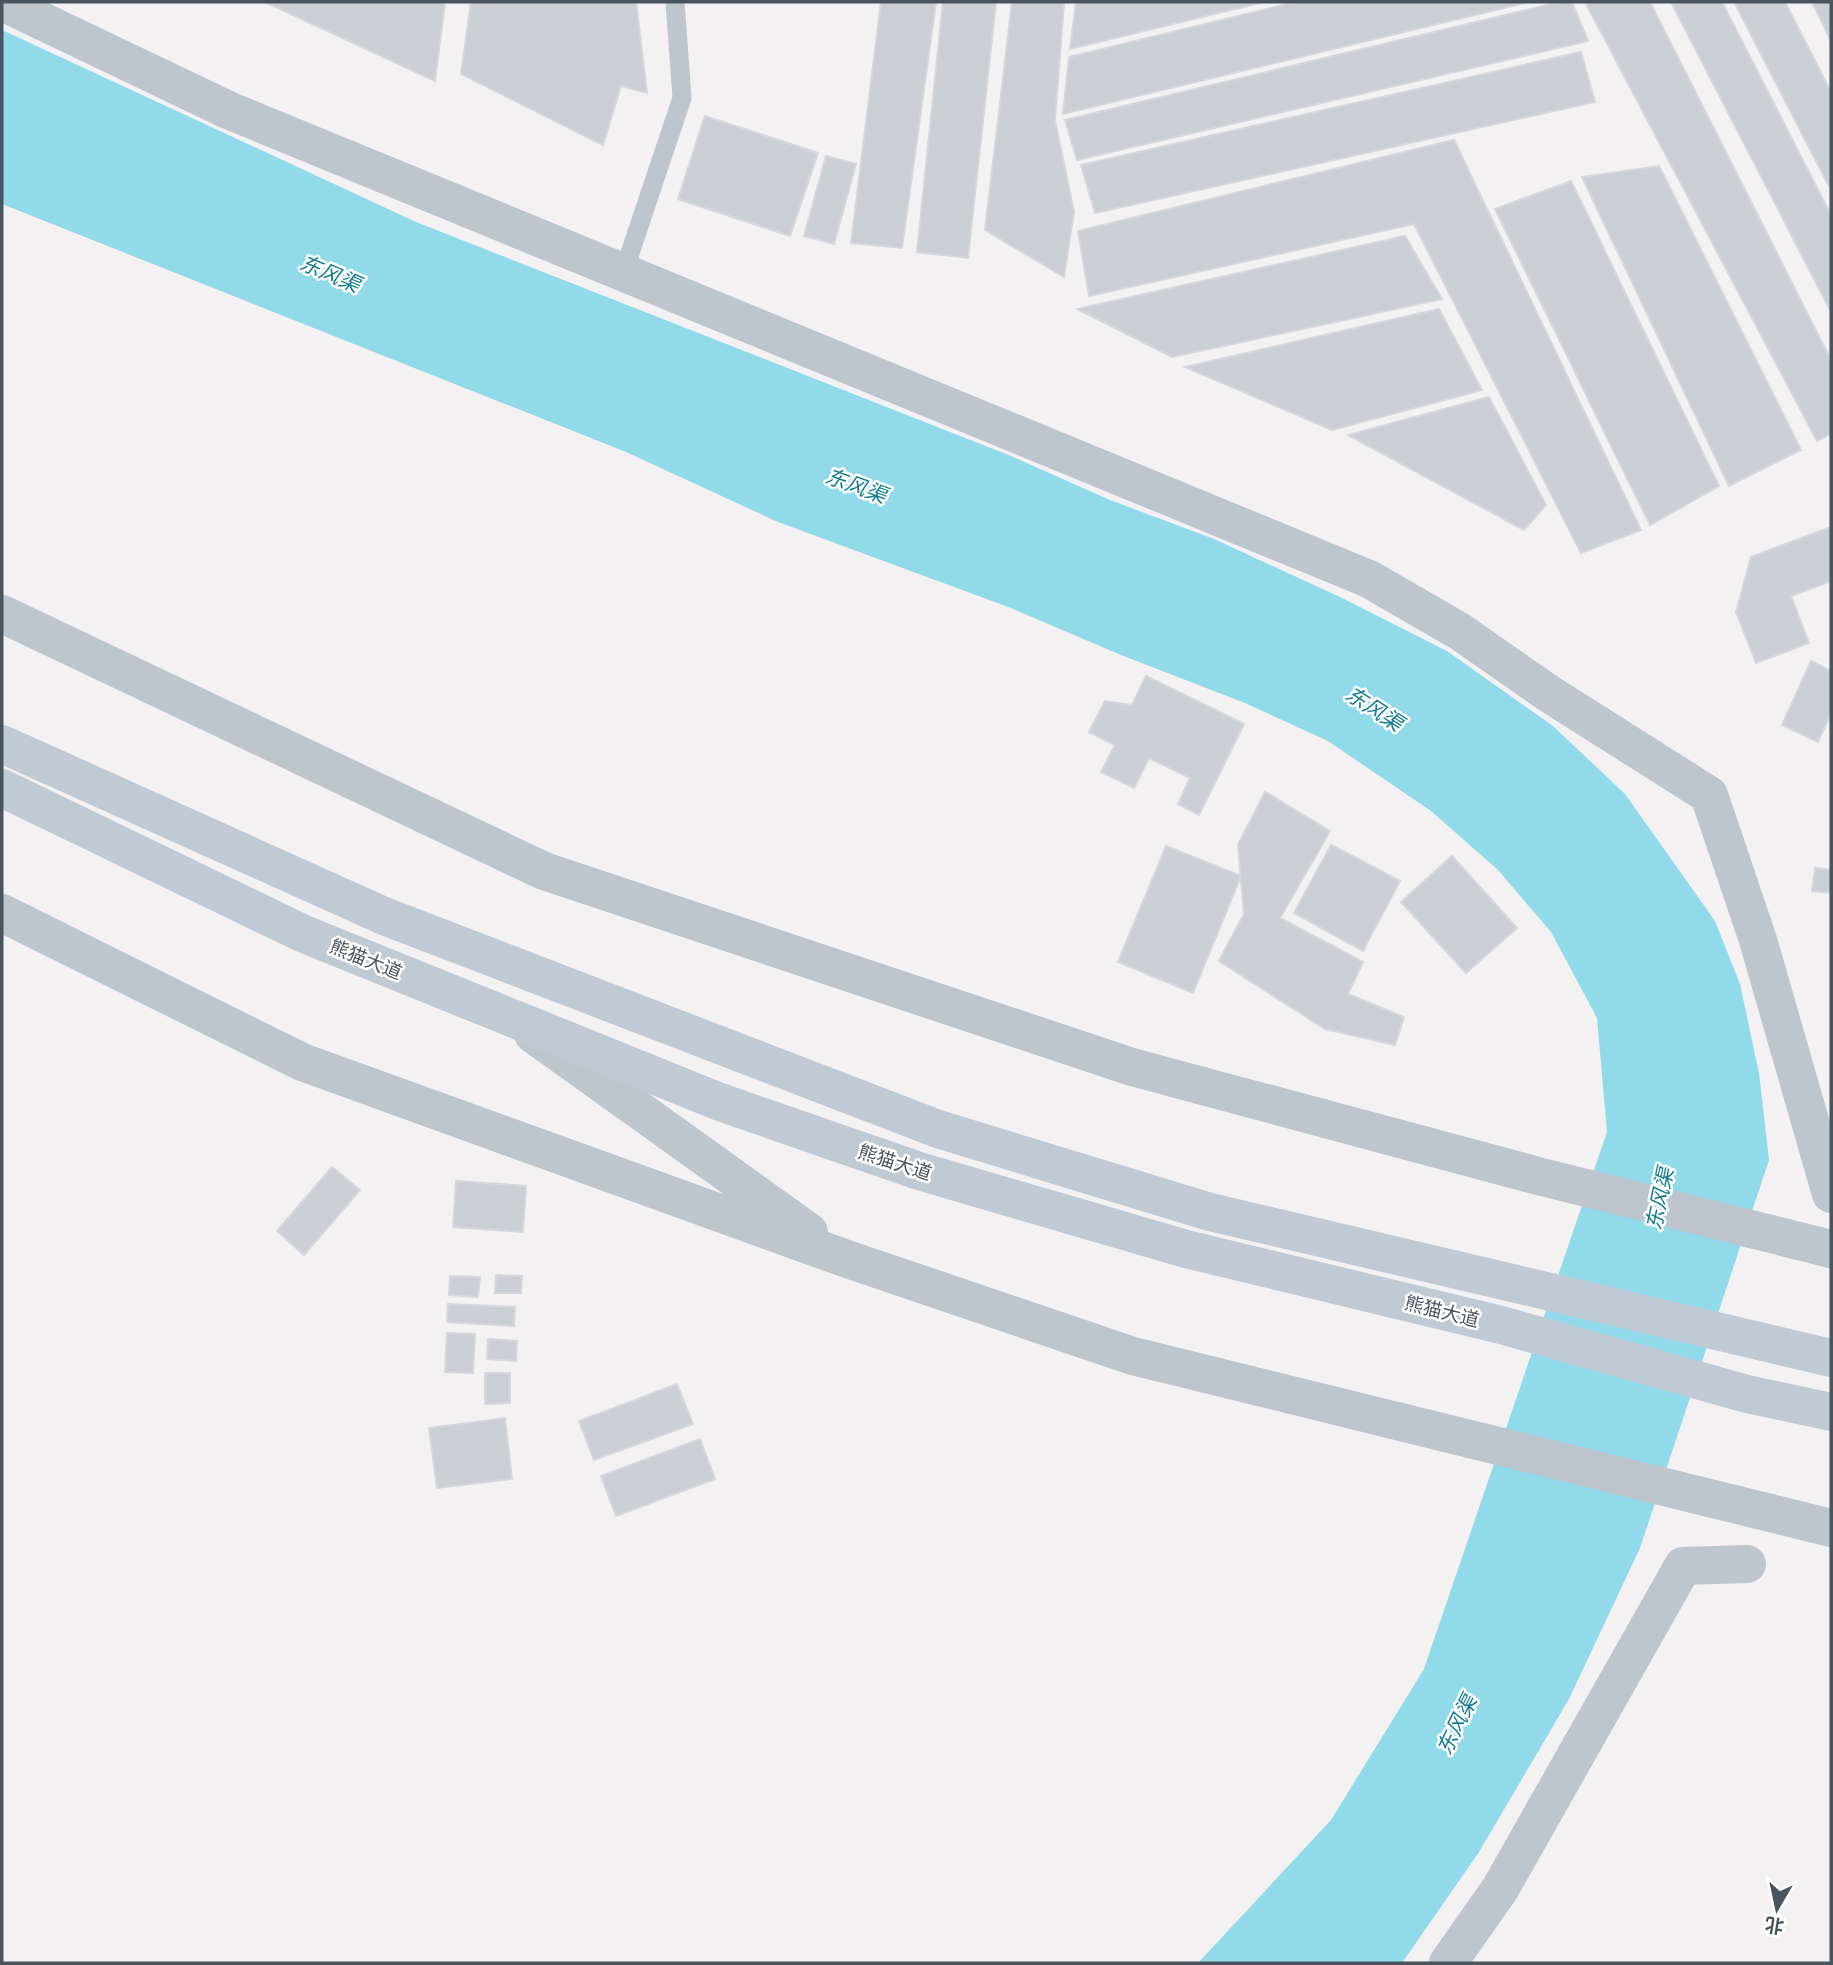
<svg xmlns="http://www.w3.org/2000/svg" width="1833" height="1965" font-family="'Golos Text','Noto Sans SC',sans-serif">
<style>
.water{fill:#90daea}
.building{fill:#cbced3;stroke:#d5d7dc;stroke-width:2}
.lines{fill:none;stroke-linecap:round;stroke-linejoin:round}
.service{stroke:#bdc6cd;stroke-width:19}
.minor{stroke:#bdc6cd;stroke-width:38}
.tertiary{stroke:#bdc6cd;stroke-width:38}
.secondary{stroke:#bfcad4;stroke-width:38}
.labels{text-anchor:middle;stroke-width:5;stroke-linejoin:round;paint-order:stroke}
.street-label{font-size:19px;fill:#49555e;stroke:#fff}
.water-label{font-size:21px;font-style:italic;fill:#117c92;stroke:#fff}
</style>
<rect width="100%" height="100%" fill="#f3f1f1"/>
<path class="water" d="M2,30L416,222L1011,456L1110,500L1214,539L1340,597L1447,651L1553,726L1625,794L1715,921L1740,984L1759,1073L1769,1160L1640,1548L1569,1699L1479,1852L1402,1963H1198L1331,1820L1424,1669L1607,1132L1597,1018L1551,932L1498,870L1431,811L1328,741L1245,703L1121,655L1011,608L778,522L626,452L2,204Z"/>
<path class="building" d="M265,2H445L435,81Z
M471,2H636L647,93L621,86L603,145L461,74Z
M881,2H936L902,248L851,243Z
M943,2H996L968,258L917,252Z
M1012,2H1064L1055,120L1074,212L1064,277L985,230Z
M1076,2H1264L1070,49Z
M1296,2H1529L1063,114L1069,57Z
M1560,2H1572L1588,41L1077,160L1065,120Z
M1585,2H1650L1831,360V434L1817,441Z
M1671,2H1722L1831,215V312Z
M1734,2H1785L1831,92V190Z
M1812,2H1831V41Z
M1581,52L1595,102L1095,213L1081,165Z
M705,116L818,153L790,236L678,199Z
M1454,140L1641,530L1581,553L1414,224L1089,296L1078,231Z
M826,156L856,164L834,244L804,236Z
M1659,166L1801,450L1729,486L1582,177Z
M1571,181L1719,486L1650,525L1495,209Z
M1405,236L1442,299L1172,357L1077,309Z
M1439,309L1482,390L1332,430L1185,367Z
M1489,397L1546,505L1524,530L1348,435Z
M1831,527V581L1791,596L1809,643L1756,663L1736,612L1751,557Z
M1811,661L1831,671V713L1818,742L1782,725Z
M1146,676L1244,724L1199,815L1178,804L1190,778L1149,758L1134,788L1101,772L1115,745L1089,732L1105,701L1132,705Z
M1265,792L1330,831L1280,918L1363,962L1348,994L1404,1017L1395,1045L1325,1029L1219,961L1244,914L1238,845Z
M1331,845L1400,881L1363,951L1294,913Z
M1166,846L1241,876L1193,993L1118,962Z
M1452,856L1517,928L1466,973L1401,902Z
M1815,868L1831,870V893L1812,891Z
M332,1167L360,1190L304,1255L277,1231Z
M456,1181L526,1186L523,1232L453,1227Z
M496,1275L522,1276L521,1293H495Z
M450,1276L480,1277L478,1297L449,1295Z
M448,1304L515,1307L514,1326L447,1322Z
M447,1333L475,1334L473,1373L445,1372Z
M488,1339L517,1341L516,1361L487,1359Z
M485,1373H510V1403L485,1404Z
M677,1384L693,1424L594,1460L579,1421Z
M505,1418L512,1479L437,1488L429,1428Z
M700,1439L715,1479L616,1516L601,1476Z"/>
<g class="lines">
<path class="service" d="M624,271L682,98L675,2"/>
<path class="minor" d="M2,2L228,110L1369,579L1459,631L1548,693L1709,795L1758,940L1831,1194
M1448,1963L1500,1889L1683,1566L1747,1564"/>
<path class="tertiary" d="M2,614L544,871L1132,1067L1542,1177L1831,1249
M2,913L302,1062L847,1259L1133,1356L1831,1528
M533,1034L809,1232"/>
<path class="secondary" d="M2,744L384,916L938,1129L1210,1212L1831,1358
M2,788L304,934L720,1102L919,1171L1186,1249L1501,1325L1747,1394L1831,1412"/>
</g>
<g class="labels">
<g class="street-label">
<text transform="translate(366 959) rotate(22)" y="7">熊猫大道</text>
<text transform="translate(895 1162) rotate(18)" y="7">熊猫大道</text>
<text transform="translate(1442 1311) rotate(14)" y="7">熊猫大道</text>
</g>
<g class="water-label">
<text transform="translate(330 274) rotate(23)" y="7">东风渠</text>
<text transform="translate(856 486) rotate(20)" y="7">东风渠</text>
<text transform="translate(1374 709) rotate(33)" y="7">东风渠</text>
<text transform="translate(1660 1199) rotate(-78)" y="7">东风渠</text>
<text transform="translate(1457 1725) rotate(-64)" y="7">东风渠</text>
</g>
</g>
<rect width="1833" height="1965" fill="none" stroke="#49555e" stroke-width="7"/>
<g transform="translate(1777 1909) rotate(189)" stroke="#ffffff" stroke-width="5" paint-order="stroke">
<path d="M0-5L12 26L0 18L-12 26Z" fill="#49555e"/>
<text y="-10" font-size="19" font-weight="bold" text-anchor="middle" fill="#49555e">北</text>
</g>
</svg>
